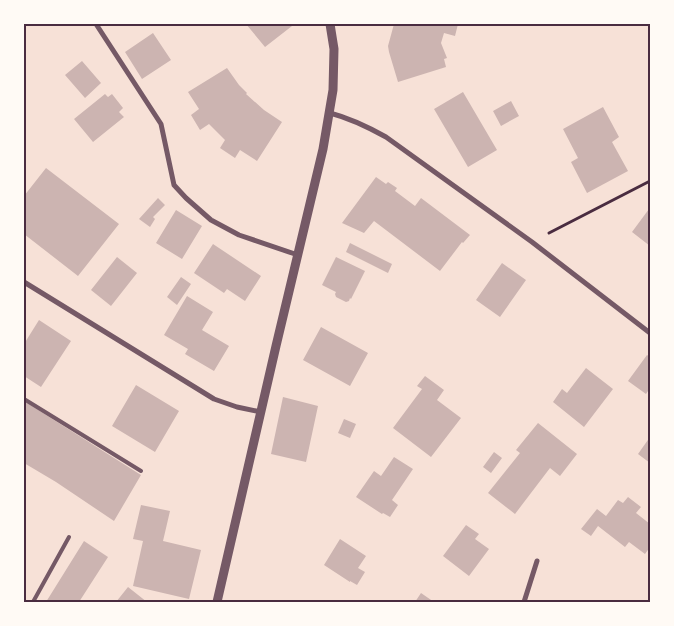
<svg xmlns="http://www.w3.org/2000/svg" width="674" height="626" font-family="Inter,sans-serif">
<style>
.building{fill:#ccb4b1}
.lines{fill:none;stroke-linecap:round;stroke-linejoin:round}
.path{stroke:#4a2c40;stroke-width:3}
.service{stroke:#755966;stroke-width:4}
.minor{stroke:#755966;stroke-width:5}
.tertiary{stroke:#755966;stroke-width:9}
.neatline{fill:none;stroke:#4a2c40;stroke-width:2}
</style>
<rect width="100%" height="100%" fill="#f7e1d7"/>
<path class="building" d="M246,24H290L292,26L265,47Z
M394,24H458L455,36L444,33L441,43L447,58L444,59L446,67L398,82L389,52L388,46Z
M153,33L171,60L142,79L125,52Z
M82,61L101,83L85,98L65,75Z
M227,68L239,85L247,93L246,94L264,110L282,122L257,161L240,150L235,158L220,148L225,140L209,124L200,130L191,115L199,109L188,92Z
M463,92L497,150L468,167L434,109Z
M105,94L108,97L112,94L123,108L119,112L124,117L93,142L74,119Z
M511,101L519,116L501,126L493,111Z
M603,107L619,137L612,142L628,171L587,193L571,162L578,158L563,129Z
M46,168L119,224L78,276L24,234V196Z
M376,177L386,184L388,182L397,188L395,191L415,206L421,198L470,235L463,243L462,242L440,271L374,221L364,233L342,223Z
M158,198L165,205L153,217L155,219L150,227L139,219Z
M649,209L650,210V246L632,232Z
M176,210L202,226L182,259L156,243Z
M350,243L392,264L388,273L346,252Z
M213,244L261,276L245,301L227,289L224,293L194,273Z
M117,257L137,273L111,306L91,290Z
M336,257L365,271L351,299L350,298L349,301L346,302L336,297L335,294L336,292L322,285Z
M502,263L526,280L500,317L476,300Z
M181,277L191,284L177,305L167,297Z
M187,296L213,312L202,330L229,346L214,371L185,354L188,349L164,335Z
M39,320L71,341L41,387L24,376V344Z
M321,327L368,353L350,386L303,360Z
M647,355L650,357V388L646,394L628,381Z
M586,368L613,389L584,427L553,402L562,389L567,393Z
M425,376L444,390L437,400L461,418L431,457L393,428L422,389L417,386Z
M136,385L179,411L155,452L112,426Z
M283,397L318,406L306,462L271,454Z
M24,401L141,475L114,521L56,482L24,463Z
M344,419L356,424L350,438L338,433Z
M538,423L577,454L560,476L550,468L515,514L488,493L520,453L516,450Z
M650,437V463L638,454Z
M494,452L502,458L491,473L483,467Z
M394,457L413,469L392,500L398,505L390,517L383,513L382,514L356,497L374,471L381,476Z
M628,497L641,507L636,513L650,524V547L645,554L629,542L625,547L598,526L591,536L581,529L597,509L606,516L618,500L623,503Z
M141,505L170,511L163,541L201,550L189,599L133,586L143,541L133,539Z
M466,525L479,534L475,539L489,549L469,576L443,556Z
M340,539L366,556L358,568L365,572L357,585L350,581V582L324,565Z
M84,541L108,557L79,602H46Z
M128,587L147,602H116Z
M421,593L434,602H415Z"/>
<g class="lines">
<path class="path" d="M549,233L650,181"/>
<path class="service" d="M24,399L141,471
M33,602L69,537"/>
<path class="minor" d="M96,24L161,124L174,185L186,198L211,220L239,235L298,255
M330,113C349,118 368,127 386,137L532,242L650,333
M24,282L214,399L237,407L261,412
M524,602L537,561"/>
<path class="tertiary" d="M217,602L276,346L323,149L333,90L334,49L330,24"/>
</g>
<rect width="674" height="626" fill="none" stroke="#fffaf5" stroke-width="50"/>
<rect x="25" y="25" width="624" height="576" class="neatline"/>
</svg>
